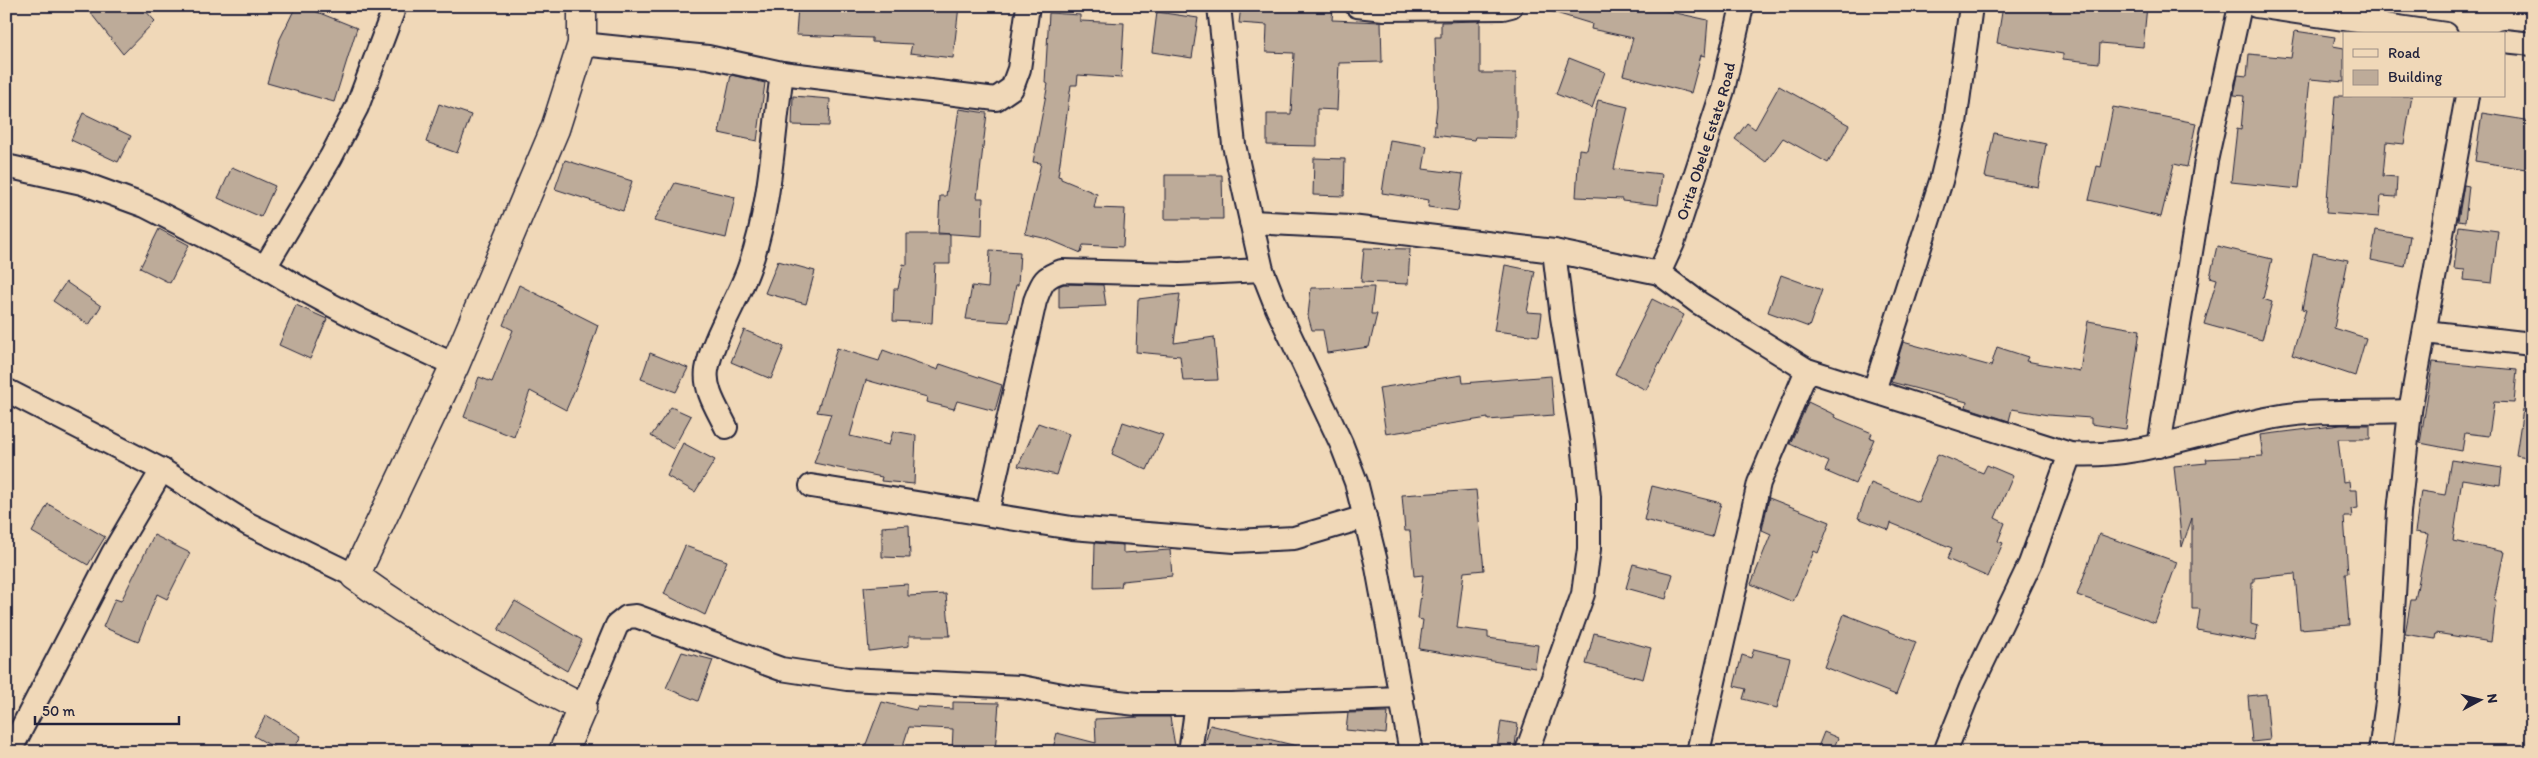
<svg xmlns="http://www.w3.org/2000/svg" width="2538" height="758" font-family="Itim,sans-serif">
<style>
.building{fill:#bdab99;stroke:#22223b}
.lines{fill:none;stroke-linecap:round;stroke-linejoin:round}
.minor-casing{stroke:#22223b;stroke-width:26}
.tertiary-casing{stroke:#22223b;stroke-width:31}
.minor{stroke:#f0d8b8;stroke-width:22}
.tertiary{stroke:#f0d8b8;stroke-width:28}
.labels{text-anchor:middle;stroke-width:4.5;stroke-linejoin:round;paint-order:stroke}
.street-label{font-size:16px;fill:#22223b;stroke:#f0d8b8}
</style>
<rect width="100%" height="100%" fill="#f0d8b8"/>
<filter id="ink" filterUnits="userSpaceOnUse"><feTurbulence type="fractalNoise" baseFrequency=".02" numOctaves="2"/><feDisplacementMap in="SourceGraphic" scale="10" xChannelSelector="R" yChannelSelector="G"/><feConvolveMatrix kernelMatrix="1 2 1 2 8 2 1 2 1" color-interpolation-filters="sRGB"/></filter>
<g filter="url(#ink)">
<path class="building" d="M85,6H141L155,21L123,54Z
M296,6H302L357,28L334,102L267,83L280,39Z
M798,6H959L953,58L910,53L912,44L872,42V38L796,35Z
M1241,6L1333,8L1332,20L1381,22L1382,62L1339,63L1337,110L1317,109V146L1267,145V114H1291L1294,53L1266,52L1267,25L1239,23Z
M1546,6H1644L1708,20L1705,56L1701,55L1691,93L1623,75L1633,38L1591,29L1592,24L1546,10Z
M2003,6H2147L2143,47L2100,43L2099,63L2063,59V54L1997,43Z
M1157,12L1198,18L1192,58L1152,52Z
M1049,13L1080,15V21L1124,23L1121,78L1078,75L1077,85H1071L1058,176L1061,177V179L1097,194L1094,208L1125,209L1123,247L1083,245L1081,253L1048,239L1025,234L1041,163L1033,162L1048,84L1045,83Z
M1480,21V73H1516V138L1475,137L1474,140L1434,135L1437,106L1435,37H1441V22Z
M2295,31L2335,37L2333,46L2344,48V82L2310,79L2299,189L2231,182L2237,129L2241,130L2244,96L2234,95L2238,75L2247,76L2249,54L2291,58Z
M1569,58L1605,72L1592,108L1556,94Z
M731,75L765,83L757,141L719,133Z
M1779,86L1849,125L1828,163L1783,138L1766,162L1735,139L1747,123L1755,129Z
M793,96L830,99L829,126L792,125Z
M2335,96H2412L2404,144L2386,142L2383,176L2397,177L2396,197L2381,196L2379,217L2326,213Z
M1598,100L1628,107L1614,169L1662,174L1658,205L1622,201V199L1576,197L1579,149L1587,150Z
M439,104L471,115L457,153L426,142Z
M2113,107L2196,123L2187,167L2174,164L2161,217L2089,200L2097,166L2101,167Z
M959,109L987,113L977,198H983L982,236L938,233L940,196H946Z
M83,113L131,136L118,162L71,140Z
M2482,113L2532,121V170L2475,161Z
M1994,133L2046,144L2038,187L1985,177Z
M1390,140L1427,146L1423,169L1463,174L1458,211L1428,207L1429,200L1382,193Z
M1314,158L1345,159L1344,196L1313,195Z
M565,160L632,181L623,211L555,189Z
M232,167L275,186L261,217L218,198Z
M1165,175H1222L1223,219H1165Z
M675,183L735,197L726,238L654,221Z
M2464,185L2469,186L2465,222L2458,221Z
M2459,226L2498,231L2492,283L2464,280L2465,270L2454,269Z
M159,229L189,245L170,283L140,268Z
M2376,230L2410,236L2405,267L2371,260Z
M907,234H950V264H935L932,323L893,321L894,289H898L903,264L907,265Z
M2217,246L2272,259L2263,299L2272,302L2262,340L2204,324L2217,279L2210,277Z
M1364,248L1410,249L1408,284L1361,282Z
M990,250L1020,252L1018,285H1016L1009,322L966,319L972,286L988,288Z
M2313,253L2348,260L2334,328L2366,338L2355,376L2292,355L2306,310L2302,309Z
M778,261L815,271L806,304L765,293Z
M1505,265L1535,271L1527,312L1542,313L1539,336L1494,331Z
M1781,275L1822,290L1809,327L1768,312Z
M66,282L101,306L89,325L53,301Z
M1064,284L1103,285L1106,306L1059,308V286Z
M519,285L598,325L582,373L566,410L530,391L514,437L464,417L479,377L492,382L513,330L503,325Z
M1374,287L1371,314H1377L1369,347L1327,353L1323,330H1312L1308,316L1311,288Z
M1180,294L1174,343L1214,337L1218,380L1183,381L1180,356L1136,352L1138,299Z
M1652,299L1684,315L1646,390L1615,374Z
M296,305L327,319L310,359L279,345Z
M2088,321L2140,330L2126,429L2091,424V418L2048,415L2012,409L2009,421L1966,407L1967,402L1891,382L1903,342L1991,366L1997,347L2028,357L2026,361L2080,371Z
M744,330L784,347L771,379L731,362Z
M837,348L879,361L883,350L938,370L940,364L1002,385L995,411L957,401L954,409L926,402L927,397L866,380L850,436L889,445L893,431L916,435L914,484L881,481L882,477L814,463L831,414L817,412Z
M650,353L688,368L676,392L641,379Z
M2433,362L2517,370L2514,403L2494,402L2489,436L2465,433L2462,451L2420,443Z
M1462,375L1463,383L1551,376L1554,415L1488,420V418L1386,434L1379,388Z
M1808,402L1835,415L1834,417L1872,433L1870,438L1874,439L1855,484L1825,471L1829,462L1790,444Z
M671,407L691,416L673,449L651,436Z
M2523,409H2532V458L2516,455Z
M1123,422L1163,435L1147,470L1112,454Z
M1038,423L1069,434L1056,475L1018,466Z
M2341,425H2370V439H2338L2343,482L2349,481L2350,490H2357L2358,508L2351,509L2352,517H2344L2348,573H2345L2349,625L2300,629L2295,574L2254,578V582H2252L2251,624L2258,626L2255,641L2197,630L2200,609H2192V518L2182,547L2174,466L2207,463L2206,459L2263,456L2260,435Z
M683,443L715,460L695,492L667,476Z
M1938,454L1983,473L1987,465L2013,476L1995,518L2005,523L1998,541L2003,543L1988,577L1947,559L1952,548L1891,523L1889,530L1858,518L1871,483L1918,502Z
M2451,460L2502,468L2500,485L2462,479L2453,541L2504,552L2494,600H2496L2491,642L2436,633L2435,639L2405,634L2411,600H2415L2428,534L2415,532L2421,491L2445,495Z
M1652,486L1721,503L1712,537L1644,520Z
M1476,490L1484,570L1464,572L1457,628L1488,632V638L1538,645L1535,668L1419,649L1423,620L1418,619L1423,575L1414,576L1410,531H1405L1402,495Z
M1769,498L1830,522L1818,553L1814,551L1793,602L1751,584L1771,534L1762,530Z
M48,504L105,537L88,565L32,532Z
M909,525L910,558L882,557V527Z
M2099,534L2177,562L2155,623L2077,595Z
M154,535L190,553L167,599L157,594L138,642L103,627L115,599L121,601Z
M1095,543L1123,545V553L1170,550L1172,576L1122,581L1121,587L1094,588Z
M685,546L727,561L705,615L664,594Z
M1633,564L1673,574L1666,599L1626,588Z
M908,584V596L946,594L950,636H909V646L869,651L864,587Z
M515,601L582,640L567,671L498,630Z
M1844,614L1916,642L1896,695L1824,667Z
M1594,633L1651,648L1643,679L1586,664Z
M1754,649L1790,658L1777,708L1743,699L1746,689L1734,686L1742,655L1751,658Z
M682,652L713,660L698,701L666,688Z
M2266,694L2270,740L2252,742L2248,696Z
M882,702L916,710L917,707L953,709V702L999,703L995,752H952L953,729L909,727L901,752H863Z
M1388,712L1386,734L1346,730L1348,713Z
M266,715L301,736L292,752H282L254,736Z
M1141,717H1170L1175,746L1153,750L1109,752H1069L1053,748L1057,733L1096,743L1095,719Z
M1501,721L1518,724L1514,752L1497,749Z
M1210,725L1297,746L1296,752H1203Z
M1824,732L1838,738L1832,752H1816Z"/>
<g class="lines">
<defs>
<g id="minor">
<path d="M395,6L357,107L331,157L265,267C326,305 390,335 455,365"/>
<path d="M1219,6L1234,145L1262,270L1277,308L1341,443L1356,482L1376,562L1411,752"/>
<path d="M1357,6L1384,9L1503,8L1511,6"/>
<path d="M2256,6L2446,34"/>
<path d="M2504,41L2532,44"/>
<path d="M582,44L708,57L782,73L996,99L1012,88L1019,69L1028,6"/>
<path d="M6,166L82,183L145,206L265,267"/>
<path d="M1251,222L1351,227L1554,251L1659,273L1699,303L1807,370L2070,454C2141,459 2208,429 2276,417C2320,409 2366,413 2410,411"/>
<path id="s1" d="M1659,273L1673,243L1723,90L1742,6"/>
<path d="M2425,332L2532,344"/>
<path d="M6,390L162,470L248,524L355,576"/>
<path d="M1874,391L1941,181L1955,123L1971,6"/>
<path d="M726,427C718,410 704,390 707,370C712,338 738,300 749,268C771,208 773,136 782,73"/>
<path d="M2159,446L2206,161L2240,6"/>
<path d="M811,486L1072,528L1235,541L1294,538L1365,517"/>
<path d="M987,514L1035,301C1042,283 1043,277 1062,271L1180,274L1262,270"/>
<path d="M582,708L617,625L627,617L636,616L781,669L847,679L1021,687L1073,697L1137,704H1231L1402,698"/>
<path d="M12,747L113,553L162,470"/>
<path d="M1528,748L1583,594L1589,549V497L1583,443L1562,317L1554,251"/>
<path d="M1190,752L1197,704"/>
<path d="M1698,752L1759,483L1807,370"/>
<path d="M1945,752L1971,687L2030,564L2070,454"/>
<path d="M2380,752L2388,695L2399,512L2410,411L2467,96"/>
</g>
<path id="tertiary" d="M563,752L582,708C504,667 426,628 355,576L455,365L555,129L582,44V6"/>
</defs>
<use href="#minor" class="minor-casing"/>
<use href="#tertiary" class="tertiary-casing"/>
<use href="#minor" class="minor"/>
<use href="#tertiary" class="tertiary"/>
</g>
</g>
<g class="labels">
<g class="street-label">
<text dy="6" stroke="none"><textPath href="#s1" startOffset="140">Orita Obele Estate Road</textPath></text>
</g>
</g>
<rect width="2538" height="758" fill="none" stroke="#f0d8b8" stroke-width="25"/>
<rect x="12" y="12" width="2513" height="733" fill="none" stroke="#22223b" stroke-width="2" filter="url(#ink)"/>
<rect x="2343" y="32" width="162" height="65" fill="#f0d8b8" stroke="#9e8f86"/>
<rect x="2353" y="49" width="25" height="8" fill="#f0d8b8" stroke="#9e8f86"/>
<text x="2388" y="58" font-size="15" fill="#22223b">Road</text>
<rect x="2353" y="70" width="25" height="15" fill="#bdab99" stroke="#9e8f86"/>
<text x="2388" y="82" font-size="15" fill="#22223b">Building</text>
<g transform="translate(2480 700) rotate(83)" stroke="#f0d8b8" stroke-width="4" paint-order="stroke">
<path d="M0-4L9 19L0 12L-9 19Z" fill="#22223b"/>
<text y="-8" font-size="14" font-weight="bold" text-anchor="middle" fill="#22223b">N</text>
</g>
<path d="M35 716v8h144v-8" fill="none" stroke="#22223b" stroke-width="2.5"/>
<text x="42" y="716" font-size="15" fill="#22223b" stroke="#f0d8b8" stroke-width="4" paint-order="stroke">50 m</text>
</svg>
